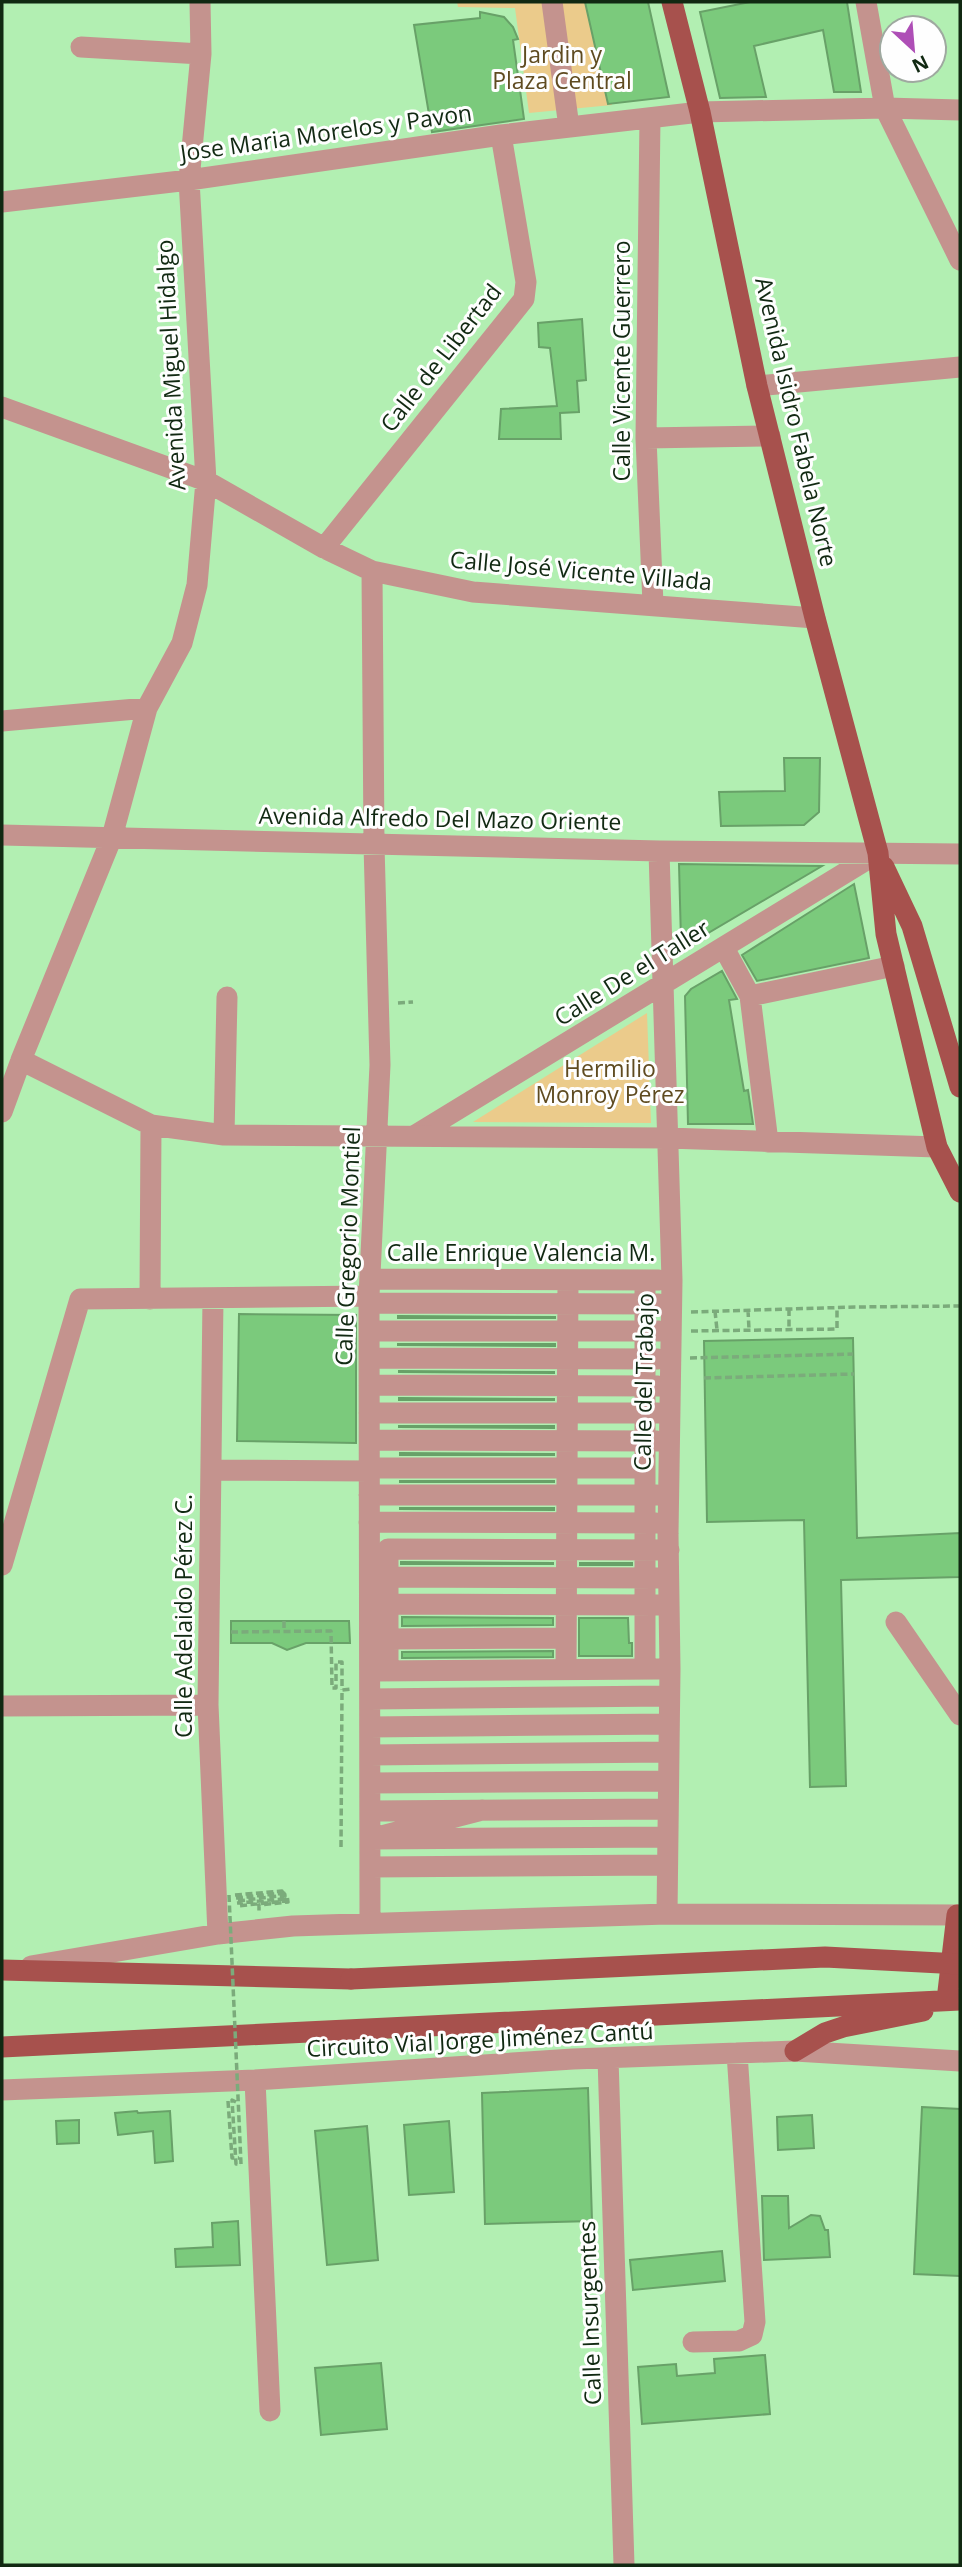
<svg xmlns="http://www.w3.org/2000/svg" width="962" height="2567" font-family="'Open Sans',sans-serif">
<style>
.green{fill:#ebcb8b}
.building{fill:#7bca7c;stroke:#68a168;stroke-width:2}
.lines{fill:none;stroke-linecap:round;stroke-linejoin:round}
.path{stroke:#7bab7b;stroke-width:3.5;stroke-dasharray:7 3.5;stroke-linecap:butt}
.minor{stroke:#c4938e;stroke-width:21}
.major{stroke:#a7514d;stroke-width:21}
.path-bridge{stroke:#7bab7b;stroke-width:3.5;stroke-dasharray:7 3.5;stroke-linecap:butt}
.major-bridge{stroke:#a7514d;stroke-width:21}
.labels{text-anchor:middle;stroke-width:6;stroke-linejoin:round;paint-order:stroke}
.park-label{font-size:23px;fill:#5f4b20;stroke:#fefefe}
.street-label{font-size:23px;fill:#112912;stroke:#fefefe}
</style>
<rect width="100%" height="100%" fill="#b2efb2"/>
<path class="green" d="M457,2H585L612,105L529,113L515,8L458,7Z
M647,1013L651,1123L473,1122Z"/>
<path class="building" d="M585,2H648L669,97L608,104Z
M750,2H847L861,92H834L823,30L754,46L766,97L720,98L700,12Z
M480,12L504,17L513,27L518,39L513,40L524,119L432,132L414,25L480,18Z
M582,319L586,380L577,381L579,412L560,413L561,439H499L501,409L557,406L550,348L539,347L538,323Z
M784,758H820L819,812L804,825L721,826L719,792L785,791Z
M679,864L822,866L698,939L681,941Z
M854,884L869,958L757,981L742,955Z
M722,971L737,999L729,1000L744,1091L748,1090L753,1124H688L685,996L691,989Z
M239,1314L356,1315V1443L237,1441Z
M398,1316L555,1317V1318H398Z
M853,1338L857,1538L960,1533V1577L841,1580L846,1786L810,1787L804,1520L707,1522L704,1341Z
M398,1344H555V1346L398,1345Z
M399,1371L554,1372V1373L399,1372Z
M399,1398L554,1399V1400H399Z
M399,1426H554V1428L399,1427Z
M400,1453L554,1454V1455H400Z
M400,1481H554V1482H400Z
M400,1508H554V1510L400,1509Z
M401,1562L553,1563V1564H401Z
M580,1563H632V1565H580Z
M402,1617L553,1618V1625L402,1626Z
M579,1618H628L629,1643H632V1656H579Z
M231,1621H349L350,1643H306L287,1650L272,1643H231Z
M553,1651V1657L402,1658V1652Z
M588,2088L592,2221L485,2224L482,2093Z
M922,2107L960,2109V2276L914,2274Z
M137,2111L138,2113L170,2111L173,2161L155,2163L153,2131L118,2135L115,2113Z
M812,2115L814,2148L778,2150L777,2117Z
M79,2120V2143L57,2144L56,2121Z
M449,2121L454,2192L409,2195L404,2125Z
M367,2126L378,2260L327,2265L315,2131Z
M762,2196H788L789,2228L811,2215L820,2216L825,2230H828L830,2257L764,2260Z
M238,2221L240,2265L176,2267L175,2249L213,2247L212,2223Z
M722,2251L725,2281L633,2290L630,2260Z
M765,2355L770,2414L642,2424L638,2367L676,2364L677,2376L715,2373L714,2359Z
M381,2363L387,2429L321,2435L315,2368Z"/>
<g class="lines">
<path class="path" d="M398,1003L413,1002
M789,1309V1330
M748,1310L749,1329
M715,1311L717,1330
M691,1312L855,1307L960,1306
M691,1331L837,1329V1308
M690,1358L853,1354
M704,1378L854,1374
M284,1621V1631
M231,1632L331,1631L332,1688H336V1662H342V1690
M341,1847L342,1690L351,1689
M235,1895L282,1891V1899L237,1903
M236,1898L284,1893L285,1901L237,1906
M238,1901L287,1895L288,1902L259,1905V1911
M228,2101L232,2158H239"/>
<path class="minor" d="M552,2L569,127
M866,2L885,108L960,260
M81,47L201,54
M650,118L646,438L653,604
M2,202L189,180L501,135L700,112L885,108L960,110
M757,386L960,367
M2,407L206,481L324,548L372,571L473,592L815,618
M646,438L770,436
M324,548L524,299L526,282L501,135
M2,721L147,708
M2,835L659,851L960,854
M659,851L672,1280L668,1534L670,1669L667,1914
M724,948L750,996
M21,1060L151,1125L224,1135L668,1138L937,1147
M2,1112L21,1060L112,837L147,708L182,643L197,585L206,481L189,180L201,54L200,2
M224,1135L227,997
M414,1136L876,854
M768,1142L750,996L894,966
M370,1279L659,1280
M645,1280V1669
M213,1298L208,1705L218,1934
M150,1299L151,1125
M370,1303L659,1304
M369,1331H659
M369,1358L658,1359
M369,1385L658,1386
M369,1413H658
M370,1440L657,1441
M370,1468H645
M211,1470L369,1471
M369,1495H657
M369,1522L656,1523
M2,1565L80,1299L369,1296
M376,1577L659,1578
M388,1604L659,1605
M896,1622L960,1715
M388,1639L566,1638
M566,1670L568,1280
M376,1671L659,1669
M388,1671V1549L669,1550
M370,1699L669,1696
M2,1706L208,1705
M370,1727L669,1724
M370,1755L668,1752
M370,1783L668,1781
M482,1810L370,1839L668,1837
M370,1811L668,1809
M370,1867L667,1865
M370,1923L369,1296L380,1065L374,845L372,571
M31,1966L218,1934L293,1926L667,1914L960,1915
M608,2058L624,2565
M255,2080L270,2411
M2,2090L255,2080L573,2059L795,2051L960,2061
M693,2342L739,2341L752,2335L755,2322L737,2053"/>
<path class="major" d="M672,2L700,112L757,386L815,618L878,853L886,934L937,1147L960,1192
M884,867L912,926L960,1087
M2,1970L351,1979
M947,2000L957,1915
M2,2047L960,2000
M795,2051L825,2033L843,2027L923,2011"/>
<path class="path-bridge" d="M229,1895L241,2164
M236,2102L232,2100L236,2164H241"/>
<path class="major-bridge" d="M351,1979L825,1957L960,1964"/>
</g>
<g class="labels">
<g class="park-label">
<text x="562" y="63">Jardin y<tspan x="562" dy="26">Plaza Central</tspan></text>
<text x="610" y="1077">Hermilio<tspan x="610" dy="26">Monroy Pérez</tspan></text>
</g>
<g class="street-label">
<text transform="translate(326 133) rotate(-8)" y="8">Jose Maria Morelos y Pavon</text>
<text transform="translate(441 358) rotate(-52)" y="8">Calle de Libertad</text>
<text transform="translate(622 361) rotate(-90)" y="8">Calle Vicente Guerrero</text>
<text transform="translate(171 365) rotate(-93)" y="8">Avenida Miguel Hidalgo</text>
<text transform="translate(796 422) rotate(77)" y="8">Avenida Isidro Fabela Norte</text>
<text transform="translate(581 571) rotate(5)" y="8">Calle José Vicente Villada</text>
<text transform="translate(440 819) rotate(1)" y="8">Avenida Alfredo Del Mazo Oriente</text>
<text transform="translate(632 973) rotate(-32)" y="8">Calle De el Taller</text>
<text transform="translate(348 1246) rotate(-88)" y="8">Calle Gregorio Montiel</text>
<text x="521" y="1261">Calle Enrique Valencia M.</text>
<text transform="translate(644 1382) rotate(-89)" y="8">Calle del Trabajo</text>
<text transform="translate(184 1616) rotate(-90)" y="8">Calle Adelaido Pérez C.</text>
<text transform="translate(480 2040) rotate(-3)" y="8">Circuito Vial Jorge Jiménez Cantú</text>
<text transform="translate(590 2313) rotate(-92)" y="8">Calle Insurgentes</text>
</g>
</g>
<rect width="962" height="2567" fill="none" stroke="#112912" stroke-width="7"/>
<g transform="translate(913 49) rotate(154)"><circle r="33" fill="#fefefe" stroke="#9fa9a0" stroke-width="2"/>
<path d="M0-5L12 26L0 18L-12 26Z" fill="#ae4eb6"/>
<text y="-10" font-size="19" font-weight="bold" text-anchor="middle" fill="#112912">N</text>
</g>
</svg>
